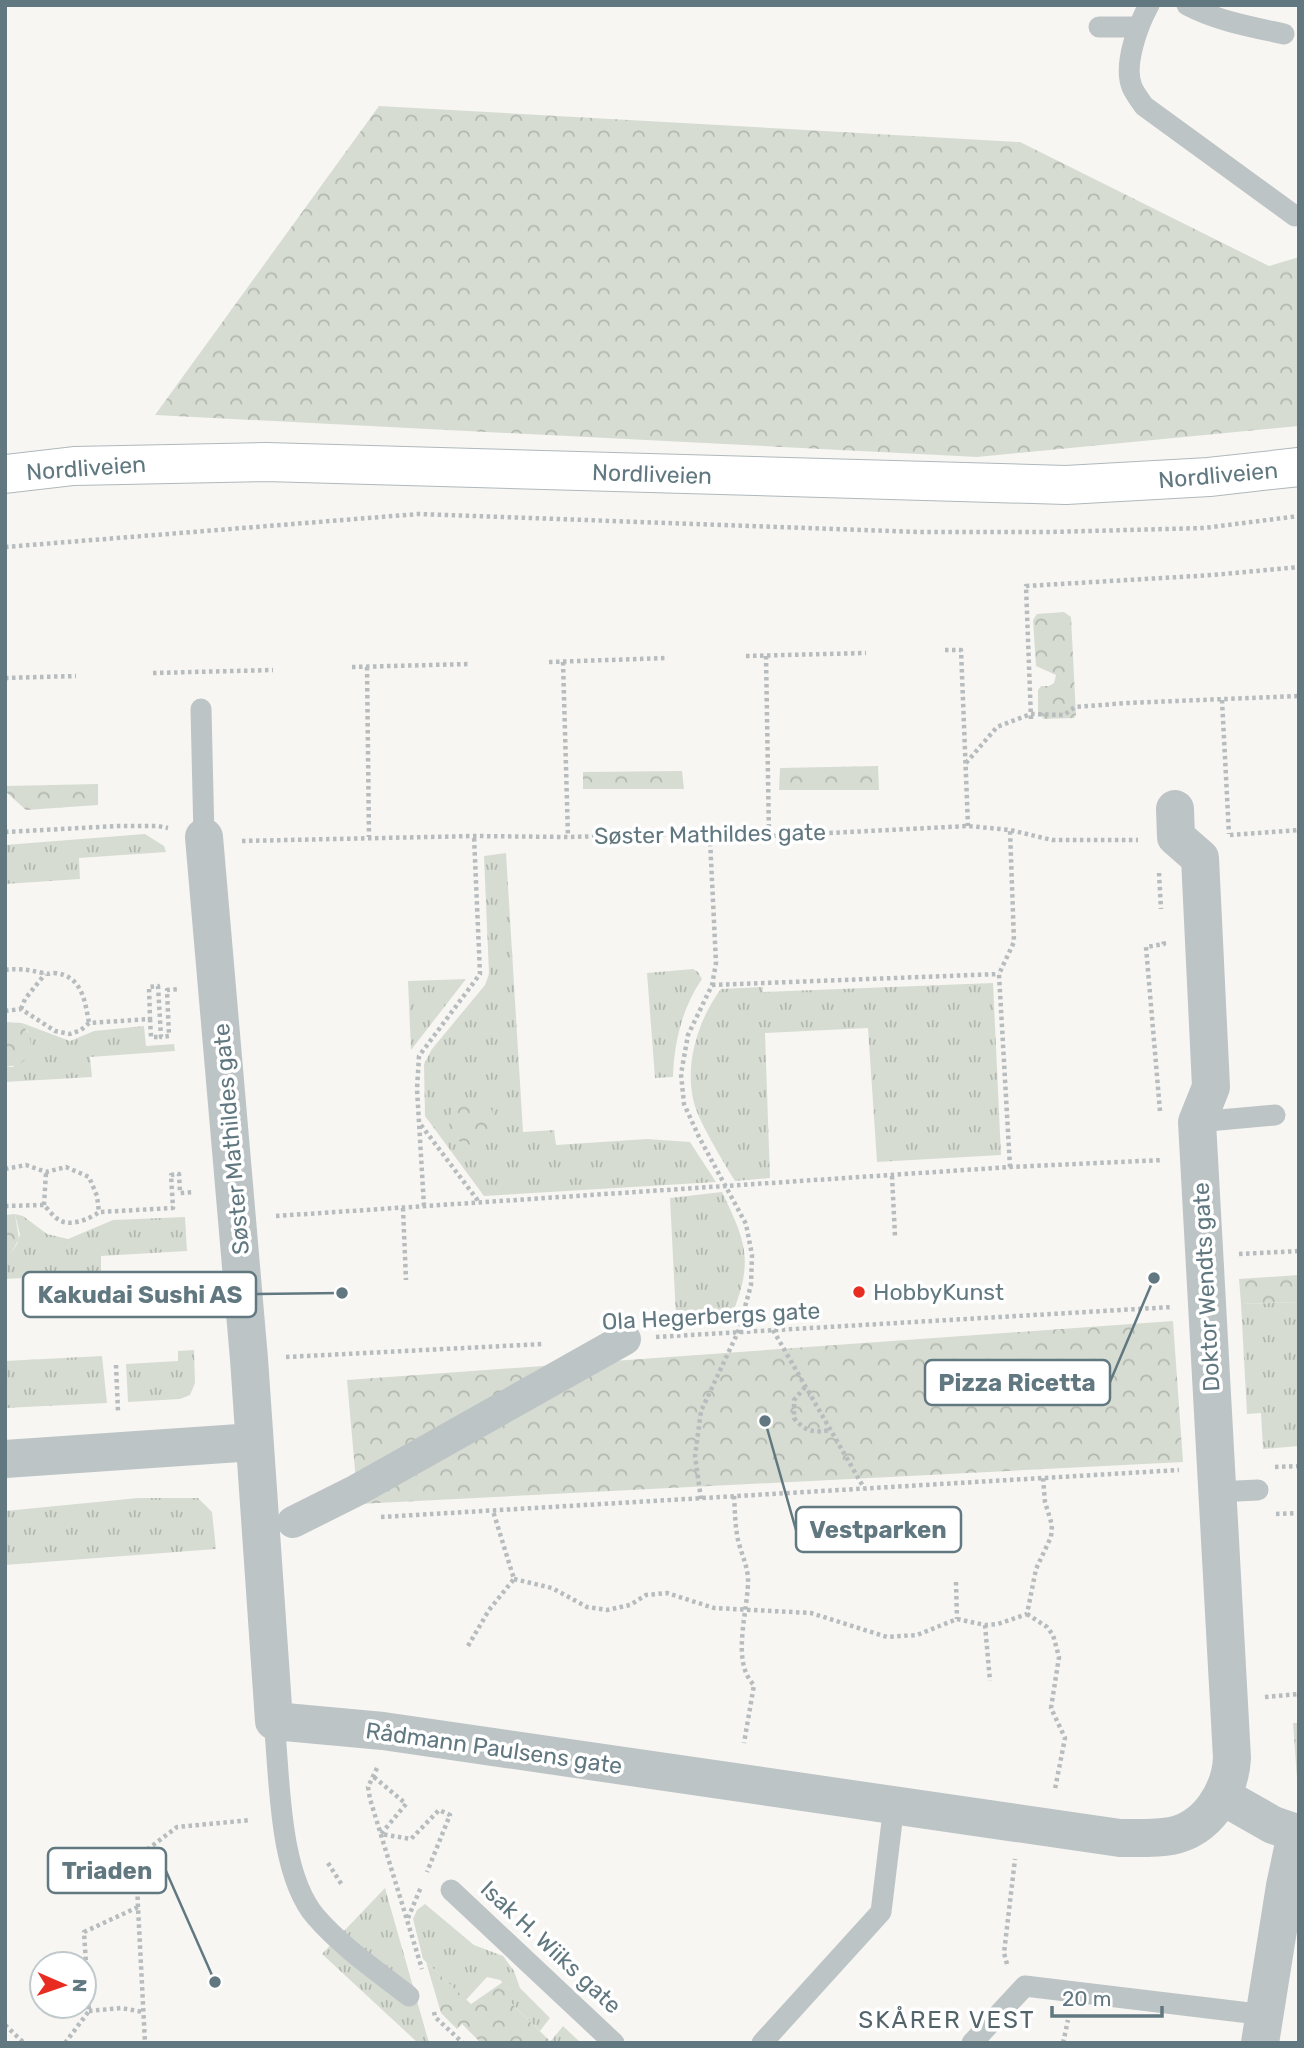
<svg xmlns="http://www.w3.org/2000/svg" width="1304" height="2048" font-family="Rubik,sans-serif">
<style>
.grass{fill:url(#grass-tufts)}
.forest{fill:url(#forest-crowns)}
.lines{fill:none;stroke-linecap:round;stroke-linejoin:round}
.secondary-casing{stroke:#afb8bb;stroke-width:40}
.path{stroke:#b7bcbe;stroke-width:4.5;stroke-dasharray:3.5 3.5;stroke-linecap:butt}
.service{stroke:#bdc4c6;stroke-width:21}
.pedestrian{stroke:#bdc4c6;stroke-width:32}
.minor{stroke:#bdc4c6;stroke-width:38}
.secondary{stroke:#fff;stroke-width:38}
.poi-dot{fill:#e92c21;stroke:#fff;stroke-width:2.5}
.labels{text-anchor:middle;stroke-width:7;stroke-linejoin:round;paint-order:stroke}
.street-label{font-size:23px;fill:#617880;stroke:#fff}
.poi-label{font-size:23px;fill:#617880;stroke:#fff;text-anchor:start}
.neighbourhood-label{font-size:24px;letter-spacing:2px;fill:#53646a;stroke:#fff}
.leader{fill:none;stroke:#617880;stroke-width:2.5}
.callout-dot{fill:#617880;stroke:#fff;stroke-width:2.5}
.callout{fill:#fff;stroke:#617880;stroke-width:2.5}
.callout-label{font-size:24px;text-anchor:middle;font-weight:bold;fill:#617880}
</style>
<defs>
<pattern id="grass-tufts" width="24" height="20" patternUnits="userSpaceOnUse" patternTransform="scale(1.75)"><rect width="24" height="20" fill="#d7dcd2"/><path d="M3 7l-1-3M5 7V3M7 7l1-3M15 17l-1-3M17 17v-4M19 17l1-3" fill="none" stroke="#b2b7b0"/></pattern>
<pattern id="forest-crowns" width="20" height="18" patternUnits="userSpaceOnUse" patternTransform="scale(1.75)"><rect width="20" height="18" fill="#d7dcd2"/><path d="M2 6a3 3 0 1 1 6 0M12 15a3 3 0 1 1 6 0" fill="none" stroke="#b2b7b0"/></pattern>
</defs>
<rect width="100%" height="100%" fill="#f7f6f3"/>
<path class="grass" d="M145,834L164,846L166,852L79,858L80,879L5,884V845Z
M506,853L523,1132L554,1130L556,1145L647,1139L690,1142L716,1182L484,1196L425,1116L424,1064L432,1049L485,985L489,974L484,856Z
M693,969L698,972L702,979C682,1008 674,1043 673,1077L655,1078L647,973Z
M466,979L411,1050L408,981Z
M993,983L1001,1155L877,1162L868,1028L765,1033L770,1178L735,1181C724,1163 699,1122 694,1103C684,1064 698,1020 721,989L763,987V992Z
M22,1023L70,1041L94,1031L144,1026L146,1046L174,1044L175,1051L90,1057L92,1077L5,1082V1067H13L28,1032Z
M722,1192C745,1240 754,1260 733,1312L676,1317L670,1198Z
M15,1214L23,1216L47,1234L68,1239L113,1220L185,1217L187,1251L101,1256V1274L5,1279V1262L17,1244L20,1235Z
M1299,1302V1446L1263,1449L1261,1413L1247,1414L1241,1304Z
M194,1350L195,1383L190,1395L180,1399L128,1402L126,1364L178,1361V1351Z
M102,1356L107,1403L5,1408V1361Z
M138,1498H198L212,1512L216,1549L5,1565V1511Z
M1293,1723H1299V1792H1298Z
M385,1888L429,2043H418L322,1954Z
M425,1904L474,1945L503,1956L514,1971L520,1988L550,2018L540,2031L511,2003V1990L500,1980L487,1977L466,2000L423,1959L413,1919L417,1910Z
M563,2026L581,2043L551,2041Z"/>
<path class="forest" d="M379,106L1020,142L1269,266L1299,257V426L977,457L155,415Z
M1064,612L1071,617L1076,715L1074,718L1044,719L1038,713V690L1041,686H1049L1054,683L1056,675L1036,666L1033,620L1037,614Z
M878,766L879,790H779L780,768Z
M682,771L684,789H583V772Z
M98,784V805L26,810L5,791V786Z
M5,1022L22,1023C37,1044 34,1065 5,1067Z
M449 1122a23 23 0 1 1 46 0a23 23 0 1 1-46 0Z
M15,1214L19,1239L11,1253V1258L5,1262V1215Z
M1299,1275V1302L1241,1304L1239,1279Z
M1173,1321L1183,1462L358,1504L347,1380Z
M426,1962L471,2004L503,1982L511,1990V2003L552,2043H481L462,2024L457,2029L441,2013Z"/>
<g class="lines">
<defs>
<path id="secondary" d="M5,474L74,466L266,462L1066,485L1209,477L1299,467"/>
</defs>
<use href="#secondary" class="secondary-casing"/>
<path class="path" d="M5,547L418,514L918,532H1051L1204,528L1299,516
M945,650H961L968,826
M746,656L866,653
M766,656L769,836
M549,662L668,658
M563,662L568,837
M352,667L470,664
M367,667L369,837
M153,673L273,670
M5,678L76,676
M1222,700L1229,834
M1031,719L1026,586L1213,575L1299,567
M966,763L997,727L1031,714L1064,715L1075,707L1127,703L1299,696
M5,832L118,826H158L168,828
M1230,835L1299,830
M242,841L474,836L568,837L672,834L710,839L968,826L1010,830L1052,840H1138
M1159,873L1161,909
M5,970C20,968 29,970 43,973C51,975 47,973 54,973C82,975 85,1001 89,1023
M712,985L999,974
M21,1009L25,999L45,974
M5,1011L21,1009L55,1031L70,1034L81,1030L89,1023L150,1019L149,987L158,986L161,1037L169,1036L167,990L180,989
M150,1019L151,1037H161
M1160,1111L1146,947L1164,944L1163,939
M421,1125L479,1202
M1010,1167L999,974L1014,942L1010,830
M5,1169L26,1165L46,1172L66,1167L89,1177L97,1196L99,1212
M892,1176L895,1236
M44,1205L46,1172
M5,1206L44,1205C48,1209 55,1219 61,1221C72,1226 90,1219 99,1212L173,1208L171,1175L179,1174L180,1193L194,1192
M424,1206L417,1089L419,1056L480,974L474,836
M403,1208L406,1280
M276,1216L1010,1167L1163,1160
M1239,1254L1299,1251
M773,1330L864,1488
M656,1337L1172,1307
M286,1357L543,1344
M116,1365L118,1411
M805,1387L794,1400V1418C805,1432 815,1433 831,1430
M1275,1467L1299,1466
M734,1496C735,1511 735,1526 738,1540C741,1553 747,1564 748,1578C749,1609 730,1661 754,1685L744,1743
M701,1499L695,1456L701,1411L738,1332L751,1285L752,1255L746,1224L699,1137L684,1104L681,1074L688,1035L712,985L716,963L710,839
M1276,1514L1299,1513
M381,1517L1179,1470
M514,1579L552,1588L587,1607L607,1610L630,1605L646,1595L667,1593L714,1608L811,1613L887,1637L917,1635L957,1619L985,1625L998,1624L1027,1614L1036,1569L1051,1537L1052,1525L1045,1502L1043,1478
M956,1582L957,1619
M1027,1614L1047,1627L1053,1635L1059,1657L1051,1708L1065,1738L1055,1789
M985,1625L990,1681
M468,1646L489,1610L514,1579L493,1511
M1265,1697L1299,1694
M377,1768L368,1787L370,1799L422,1969
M374,1777L406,1804L381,1834L411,1839L439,1810L450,1815L427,1872
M328,1863L342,1885
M138,1907L136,1858L177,1827L251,1820
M408,1918L421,1887
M1007,1964L1004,1953L1015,1859
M89,2011L121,2008L143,2012
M434,2012L435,2017L463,2043
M5,2025L24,2043
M65,2043L89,2011L84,1932L138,1907L145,2043
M1063,2043L1068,2020"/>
<path class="service" d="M1149,5C1138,25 1123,65 1132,87C1135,94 1140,100 1144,106L1295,216
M1187,5C1217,21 1252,27 1284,34
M1099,27H1137
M201,709L204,837
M1197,1122L1275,1115
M195,1303L243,1299
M1217,1492L1258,1490
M274,1721C280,1777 278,1873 316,1917C342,1947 377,1971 409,1996
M451,1890L614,2043
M762,2043L881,1912L894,1805
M972,2043L1025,1986L1266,2015"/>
<path class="pedestrian" d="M293,1522L357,1490L625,1339"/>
<path class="minor" d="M204,837L249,1359L274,1721L383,1731L1120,1838C1137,1838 1155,1839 1171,1836C1207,1829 1230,1793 1232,1758L1197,1122L1211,1087L1200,858L1176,837L1175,809
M5,1459L254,1442
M1222,1796L1273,1825L1299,1834
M1260,2043L1285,1886L1296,1834"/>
<use href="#secondary" class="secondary"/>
</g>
<circle class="poi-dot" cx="859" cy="1292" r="7"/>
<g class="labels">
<g class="street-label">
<text transform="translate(86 468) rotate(-4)" y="8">Nordliveien</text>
<text transform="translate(652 474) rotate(2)" y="8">Nordliveien</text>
<text transform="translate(1218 475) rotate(-5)" y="8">Nordliveien</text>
<text transform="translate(710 834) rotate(-1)" y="8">Søster Mathildes gate</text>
<text transform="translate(231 1139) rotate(-95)" y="8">Søster Mathildes gate</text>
<text transform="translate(1206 1287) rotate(-93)" y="8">Doktor Wendts gate</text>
<text transform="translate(711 1316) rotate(-3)" y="8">Ola Hegerbergs gate</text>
<text transform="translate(494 1748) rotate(8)" y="8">Rådmann Paulsens gate</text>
<text transform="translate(551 1947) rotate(43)" y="8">Isak H. Wiiks gate</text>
</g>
<g class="poi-label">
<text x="873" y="1300">HobbyKunst</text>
</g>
<g class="neighbourhood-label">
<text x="947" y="2028">SKÅRER VEST</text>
</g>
</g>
<path class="leader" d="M342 1293L256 1294M1154 1278L1110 1382M765 1421L796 1530M215 1982L166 1871"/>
<g class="callout-dot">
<circle cx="342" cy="1293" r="7"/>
<circle cx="1154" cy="1278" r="7"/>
<circle cx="765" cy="1421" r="7"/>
<circle cx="215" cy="1982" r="7"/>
</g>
<g class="callout">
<rect x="23" y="1272" width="233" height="45" rx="7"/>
<rect x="925" y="1360" width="185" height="45" rx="7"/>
<rect x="796" y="1507" width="165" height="45" rx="7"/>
<rect x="48" y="1848" width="118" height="45" rx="7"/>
</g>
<g class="callout-label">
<text x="140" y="1303">Kakudai Sushi AS</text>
<text x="1017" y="1391">Pizza Ricetta</text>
<text x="878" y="1538">Vestparken</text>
<text x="107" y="1879">Triaden</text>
</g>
<rect width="1304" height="2048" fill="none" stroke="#617880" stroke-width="14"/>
<g transform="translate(63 1985) rotate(92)"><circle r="33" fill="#ffffff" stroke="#c0c9cc" stroke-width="2"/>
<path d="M0-5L12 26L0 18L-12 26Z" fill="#e92c21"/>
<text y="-10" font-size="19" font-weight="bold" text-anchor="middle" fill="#617880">N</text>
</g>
<path d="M1052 2006v10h110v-10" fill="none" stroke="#617880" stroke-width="3.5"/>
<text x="1062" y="2006" font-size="21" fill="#617880" stroke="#ffffff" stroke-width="5" paint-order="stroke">20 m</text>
</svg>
